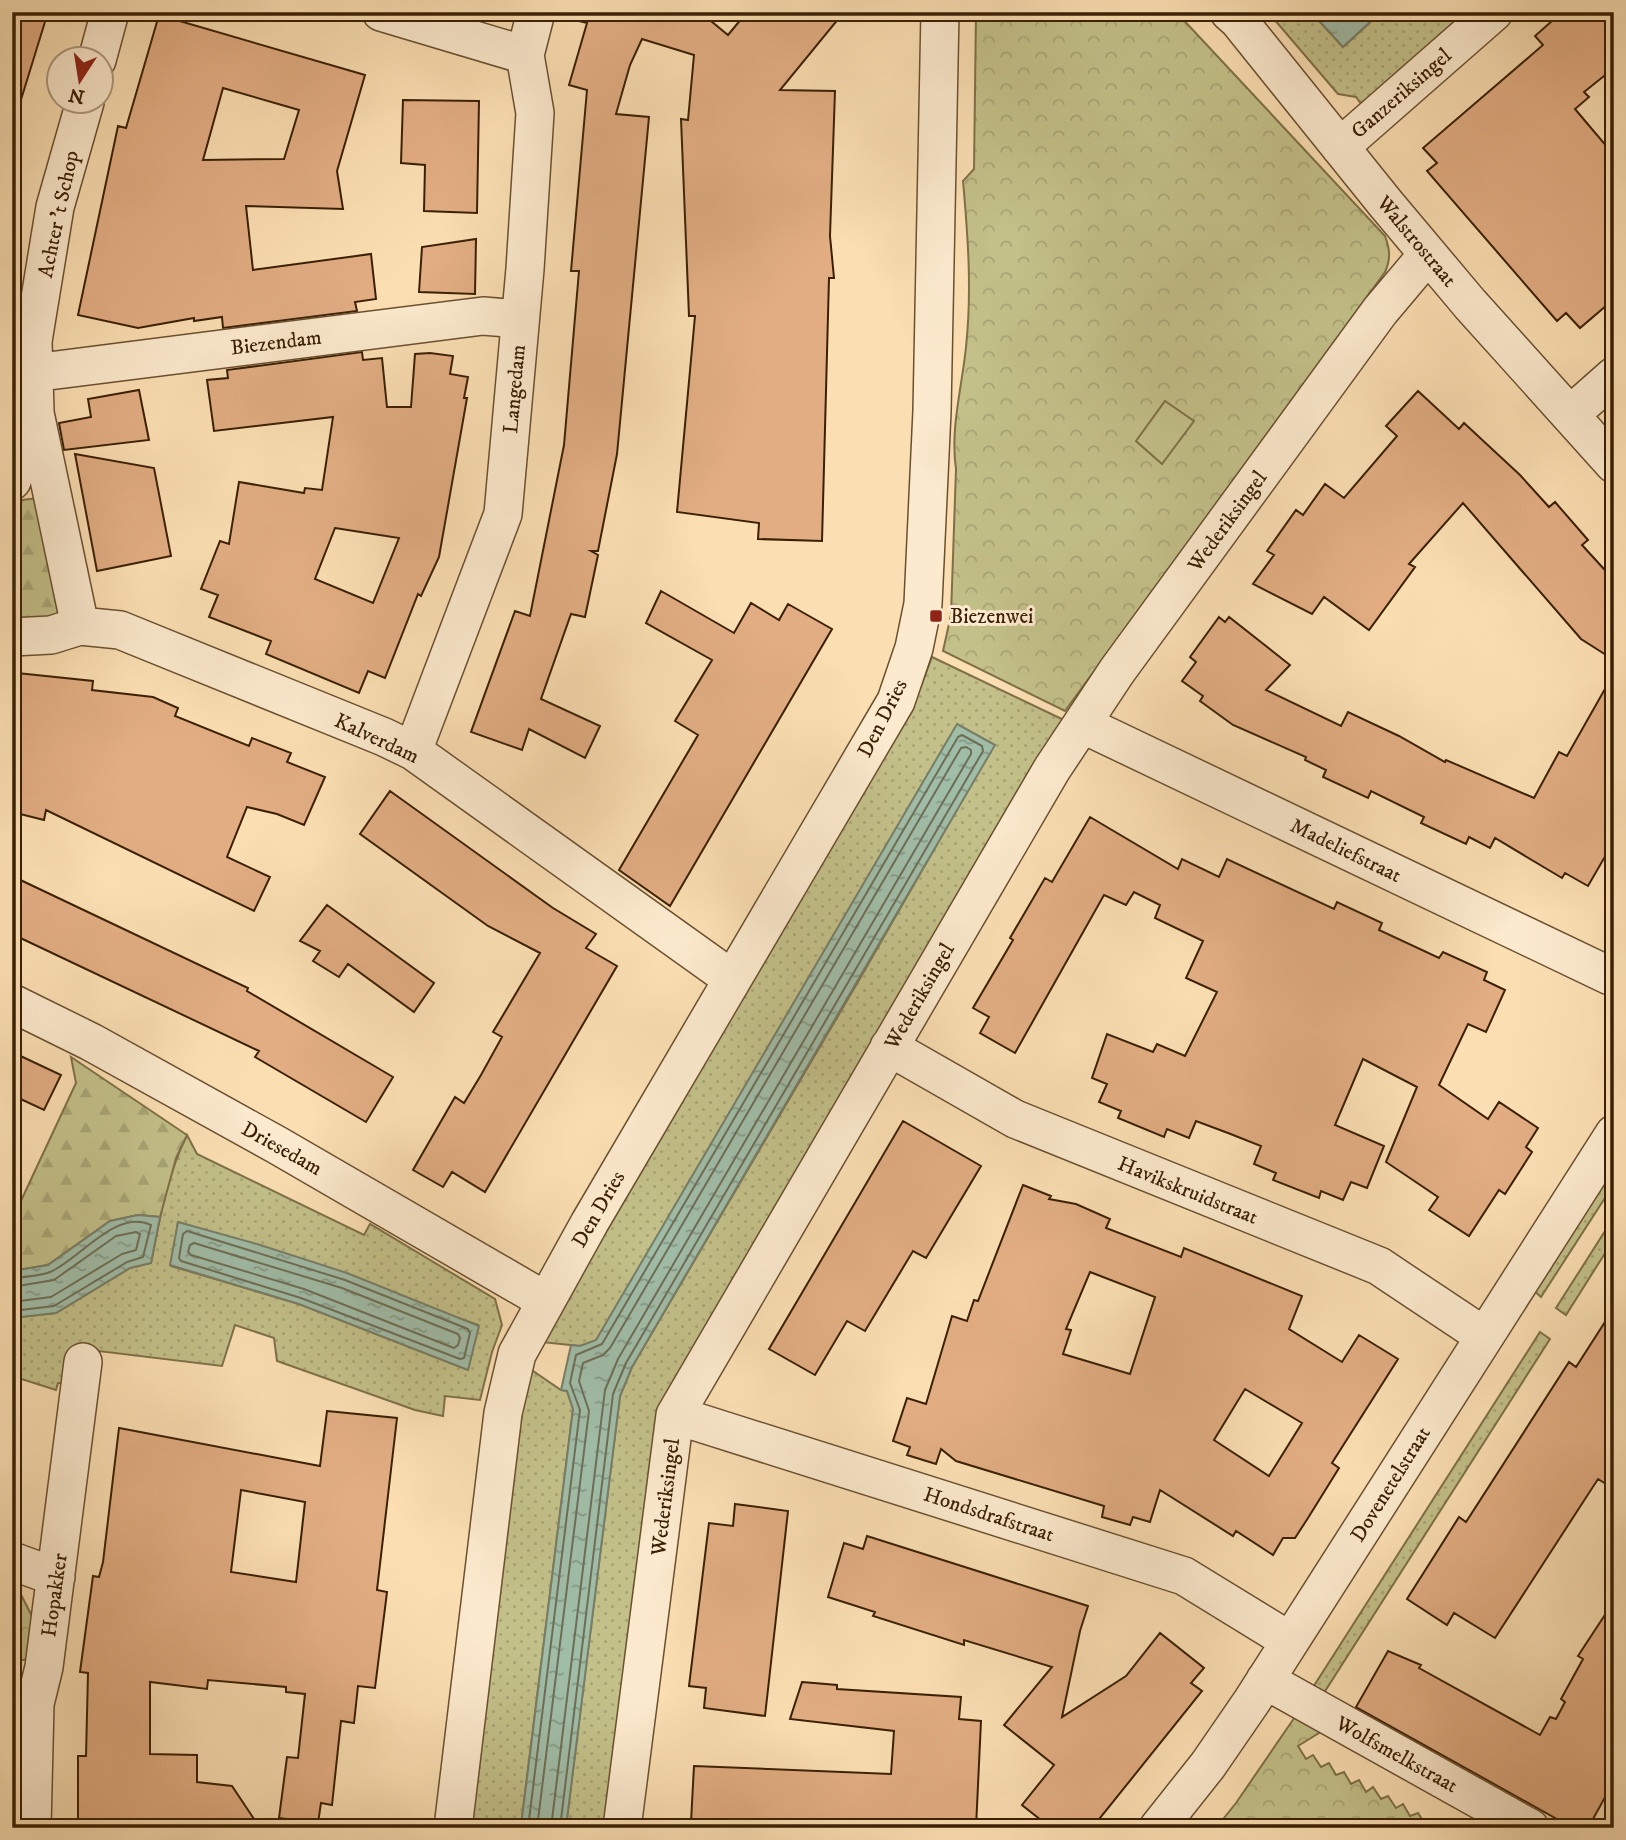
<svg xmlns="http://www.w3.org/2000/svg" width="1626" height="1840" font-family="'IM FELL DW Pica',serif">
<style>
.grass{fill:url(#grass-dots);stroke:#7f7047;stroke-width:2;fill-rule:evenodd}
.forest{fill:url(#forest-firs);stroke:#7f7047;stroke-width:2}
.park{fill:url(#park-crowns);stroke:#7f7047;stroke-width:2}
.pitch{fill:#c3c089;stroke:#7f7047;stroke-width:2}
.water{fill:url(#water-ripples);stroke:#787e67;stroke-width:2}
.lines{fill:none;stroke-linecap:round;stroke-linejoin:round}
.shore{stroke:#6e6e56;stroke-width:2}
.building{fill:#e2ad83;stroke:#3b2005;stroke-width:2;fill-rule:evenodd}
.minor-casing{stroke:#6b5030;stroke-width:40}
.minor{stroke:#fceace;stroke-width:37}
.poi-dot{fill:#8f2418;stroke:#fceace;stroke-width:2.5}
.labels{text-anchor:middle;stroke-width:6;stroke-linejoin:round;paint-order:stroke}
.street-label{font-size:21px;fill:#3b2005;stroke:#fceace}
.poi-label{font-size:21px;fill:#3b2005;stroke:#fceace;text-anchor:start}
</style>
<defs>
<pattern id="grass-dots" width="8" height="8" patternUnits="userSpaceOnUse" patternTransform="scale(1.75)"><rect width="8" height="8" fill="#c3c089"/><path d="M2 2h.1M6 6h.1" fill="none" stroke="#a8a575" stroke-width="1.8" stroke-linecap="round"/></pattern>
<pattern id="forest-firs" width="22" height="20" patternUnits="userSpaceOnUse" patternTransform="scale(1.75)"><rect width="22" height="20" fill="#c3c089"/><path d="M5 1l3.5 6h-7zM16 11l3.5 6h-7z" fill="#a8a575"/></pattern>
<pattern id="park-crowns" width="20" height="18" patternUnits="userSpaceOnUse" patternTransform="scale(1.75)"><rect width="20" height="18" fill="#c3c089"/><path d="M2 6a3 3 0 1 1 6 0M12 15a3 3 0 1 1 6 0" fill="none" stroke="#a8a575"/></pattern>
<pattern id="water-ripples" width="26" height="14" patternUnits="userSpaceOnUse" patternTransform="scale(1.75)"><rect width="26" height="14" fill="#a0bda8"/><path d="M2 4q2-2 4 0t4 0M15 11q2-2 4 0t4 0" fill="none" stroke="#849987"/></pattern>
</defs>
<rect width="100%" height="100%" fill="#fbdfb3"/>
<filter id="stains"><feTurbulence type="fractalNoise" baseFrequency=".00286" numOctaves="4"/><feColorMatrix values="0 0 0 0 .2 0 0 0 0 .09 0 0 0 0 .02 0 0 0 .5 -.17"/></filter>
<radialGradient id="worn" r=".72"><stop offset=".6" stop-color="#630" stop-opacity="0"/><stop offset="1" stop-color="#630" stop-opacity=".3"/></radialGradient>
<path class="grass" d="M1268,12H1311L1343,47L1381,12H1474L1362,105L1356,97L1338,94Z
M932,657L1066,721L673,1390L606,1828H469L521,1411L530,1369L561,1390L567,1391L573,1409L521,1825L566,1826L620,1396L632,1367L862,975L994,745L957,725L596,1341L580,1346L541,1342L900,727L918,694Z
M187,1135L197,1154L364,1235L370,1224L495,1299L502,1325L492,1352L480,1400L445,1396L443,1416L415,1410L277,1361L274,1338L235,1325L222,1366L74,1348L68,1383H58L56,1390L12,1376V1318L56,1313L130,1268L151,1263C160,1219 167,1175 187,1135ZM178,1222L478,1325L468,1370L299,1304L171,1266Z
M1614,1161V1184L1541,1297L1532,1289Z
M1614,1217V1239L1566,1315L1556,1308Z
M1540,1332L1550,1339L1320,1699L1310,1692Z"/>
<path class="forest" d="M38,498L61,619L12,623V528L22,500Z
M71,1057L187,1135L176,1158L160,1217L138,1215L110,1221L48,1265L12,1271V1220L76,1083Z"/>
<path class="park" d="M976,12L1178,14L1385,236C1390,249 1391,259 1385,272L1065,711L943,651L951,615L956,469C950,429 962,387 966,347C972,291 968,237 963,181L974,169Z
M12,1577L36,1624L34,1653L24,1660H12Z
M1299,1711L1327,1728L1298,1746L1306,1759L1313,1755L1321,1767L1329,1763L1336,1775L1344,1772L1351,1784L1359,1780L1366,1792L1373,1787L1381,1799L1388,1796L1396,1808L1403,1804L1410,1816L1418,1813L1426,1825L1433,1821L1438,1828H1216L1236,1803Z"/>
<path class="pitch" d="M1165,401L1194,421L1162,464L1136,441Z"/>
<path class="water" d="M1311,12H1381L1343,47Z
M957,724L995,745L632,1367L620,1396L566,1827L521,1826L573,1409L567,1391L561,1390L571,1345L580,1346L596,1340Z
M138,1215L160,1217L151,1263L130,1268L56,1313L12,1318V1271L48,1265L110,1221Z
M178,1222L257,1244L347,1273L479,1326L468,1370L299,1304L170,1265Z"/>
<g class="lines">
<path class="shore" d="M187,1231L345,1280L468,1329L470,1333L464,1358L460,1359L301,1298L181,1261L179,1258L183,1234Z
M194,1243L342,1288L458,1334L460,1338L458,1345L454,1348L304,1289L191,1255L188,1252L190,1245Z
M12,1278C24,1277 40,1276 50,1272C78,1261 116,1208 151,1225L143,1257L127,1262L54,1306L12,1311
M12,1287L54,1280L116,1236L136,1232L140,1234L136,1250L122,1254L51,1297L12,1302
M528,1828L580,1410L570,1383L576,1355L602,1344L958,737L962,735L982,746L983,751L626,1363L613,1394L560,1828
M537,1828L589,1411L579,1381L583,1363L603,1355L610,1348L961,748L966,747L971,750V754L618,1359L605,1390L551,1828"/>
</g>
<path class="building" d="M12,12H48L20,103L12,102Z
M580,12H700L728,35L747,12H844L780,90L835,91L830,236L834,278H829L822,541L758,539L759,523L677,512L695,316H689L681,119L688,120L694,55L642,39L630,65L616,114L649,117L617,454L598,551H591L598,555L585,617L571,614L541,699L600,726L585,758L529,729L522,750L471,732L515,611L530,616L564,445L579,271H571L587,90L569,85L587,23L579,21Z
M1562,12H1598L1614,31V68L1584,92L1589,97L1575,109L1614,155V299L1580,328L1566,313L1557,321L1427,171L1437,163L1423,148L1543,45L1535,36Z
M159,15L365,75L337,171L343,209L246,206L253,270L371,254L376,299L355,302L357,311L223,328L222,317L194,321V318L138,328L78,315L118,126L126,128ZM223,88L299,110L284,159L203,160Z
M403,100L479,101L477,213L424,211L425,165L401,163Z
M476,239L475,294L419,292L422,247Z
M362,352L363,360L382,358L387,407H411L415,354L430,353L453,356L450,374L468,377L464,398H467L439,557L421,596L418,594L385,678L368,671L359,693L266,654L271,641L209,617L218,595L201,589L220,541L229,544L239,482L304,493L305,488L322,490L333,417L214,431L207,380L228,378L227,370ZM335,528L399,538L373,603L315,579Z
M139,390L149,440L64,450L59,423L91,417L88,399Z
M1418,391L1459,429L1464,423L1520,475L1549,507L1555,502L1588,540L1582,545L1614,580V660L1581,639L1463,503L1409,564L1415,567L1369,630L1324,597L1312,614L1253,584L1274,555L1267,551L1296,510L1303,515L1325,484L1344,498L1397,436L1386,426Z
M75,454L154,468L171,556L97,571Z
M661,591L734,633L751,603L779,620L788,604L832,629L670,906L619,870L698,735L675,721L712,660L646,623Z
M1219,617L1225,622L1229,617L1290,665L1266,690L1341,726L1348,712L1399,736L1445,762L1446,760L1534,798L1559,752L1567,756L1614,673V841L1588,886L1565,873L1562,878L1495,838L1490,848L1469,837L1466,844L1421,823L1424,817L1371,791L1368,798L1323,777L1326,770L1305,760L1306,757L1233,725L1200,701L1203,696L1182,681L1196,662L1190,657Z
M17,673L93,681L92,690L153,697L178,708L175,716L249,746L252,738L291,753L287,762L325,777L304,825L277,814L247,807L227,857L270,877L254,911L46,810L44,820L12,812V681L16,682Z
M390,791L553,908L596,934L586,948L617,966L485,1192L452,1172L443,1187L413,1170L455,1097L464,1103L481,1075L502,1037L493,1032L540,953L488,926L360,834Z
M1090,817L1178,869L1182,859L1219,877L1227,859L1334,909L1337,902L1382,923L1379,930L1439,958L1443,952L1487,972L1484,980L1505,990L1486,1032L1468,1024L1439,1085L1488,1119L1499,1102L1538,1128L1526,1147L1532,1152L1505,1194L1499,1190L1469,1236L1429,1210L1438,1197L1386,1162L1417,1087L1363,1059L1335,1125L1384,1146L1367,1188L1351,1182L1343,1200L1321,1191L1319,1198L1273,1180L1276,1173L1254,1164L1261,1146L1228,1133L1196,1121L1189,1138L1167,1129L1164,1137L1118,1118L1121,1111L1099,1102L1107,1084L1092,1078L1107,1034L1153,1052L1157,1044L1185,1056L1217,992L1186,978L1203,941L1155,918L1160,905L1134,892L1126,905L1104,895L1015,1053L980,1033L989,1017L973,1008L1013,940L1010,938L1045,878L1052,882Z
M12,876L248,988L247,991L393,1077L366,1122L255,1057L259,1051L12,934Z
M327,905L434,983L414,1012L348,964L339,977L313,961L320,951L300,941Z
M12,1052L61,1075L44,1110L12,1095Z
M903,1121L981,1166L926,1258L913,1251L865,1331L847,1321L815,1375L769,1349Z
M1023,1185L1051,1196L1049,1199L1076,1204L1110,1219L1106,1228L1181,1257L1184,1248L1302,1296L1289,1329L1342,1362L1359,1335L1398,1359L1332,1463L1339,1468L1308,1518L1295,1538H1283L1273,1555L1236,1531L1233,1536L1160,1490L1150,1522L1133,1517L1130,1525L1102,1517L1104,1506L956,1461L941,1449L936,1464L907,1455L910,1447L893,1441L907,1398L926,1404L952,1316L967,1321L974,1300L978,1301ZM1090,1272L1155,1297L1130,1374L1063,1354L1071,1330L1066,1329ZM1245,1389L1302,1423L1269,1476L1214,1440Z
M1614,1308V1489L1598,1479L1495,1638L1454,1613L1447,1625L1407,1599L1459,1517L1466,1522L1569,1362L1576,1367Z
M327,1411L397,1418L377,1590L387,1592L375,1688L358,1686L354,1723L341,1721L332,1805L321,1803L318,1823L279,1818L287,1757L298,1758L305,1694L286,1692V1687L208,1680L207,1689L150,1682V1754L197,1755V1782L232,1786L260,1828H78V1756H86L88,1673L80,1672L93,1576L99,1577L103,1562L119,1428L320,1466ZM241,1490L305,1502L296,1582L231,1572Z
M735,1504L788,1511L765,1716L704,1708L706,1688L689,1686L709,1523L733,1526Z
M867,1536L1088,1606L1080,1631L1062,1717L1126,1676L1160,1633L1204,1668L1191,1683L1202,1691L1092,1828H1051L1022,1805L1054,1765L1004,1725L1052,1667L964,1640V1645L873,1616L875,1612L828,1597L844,1543L863,1549Z
M1614,1601V1781L1588,1828H1573L1356,1707L1388,1651L1421,1665L1419,1668L1540,1735L1550,1717L1556,1719L1565,1702L1561,1699L1583,1659L1578,1656Z
M802,1682L837,1685V1689L961,1697L959,1719L981,1721L976,1828H711V1823L691,1822L694,1766L891,1774L894,1731L790,1719Z"/>
<g class="lines">
<defs>
<path id="minor" d="M381,12L525,55
M1229,12L1238,20L1386,204L1470,304L1614,464
M97,60L110,12
M1340,147L1494,12
M33,373L483,316L520,319
M35,413L80,626
M1571,414L1614,376
M12,481L35,411L33,341L55,207L85,102
M12,637L51,635L80,626L120,630L384,737L413,751L732,979
M1082,724L1610,976
M413,751L503,514L525,269L535,113L525,55L536,12
M12,1003L91,1042L277,1145L546,1301
M889,1047L1015,1119L1379,1266L1484,1336
M675,1415L1184,1576L1290,1641
M12,1561L56,1577
M1265,1680L1530,1828
M32,1828L35,1704L44,1667L83,1362
M453,1828L503,1413L517,1354L590,1222L896,701L914,648L923,604L932,411L940,12
M622,1828L675,1415L1052,769L1117,671L1380,311L1428,254
M1158,1828L1208,1765L1252,1701L1614,1134"/>
</defs>
<use href="#minor" class="minor-casing"/>
<use href="#minor" class="minor"/>
</g>
<rect class="poi-dot" x="929" y="609" width="14" height="14" rx="3.5"/>
<g class="labels">
<g class="street-label">
<text transform="translate(1401 93) rotate(-41)" y="7">Ganzeriksingel</text>
<text transform="translate(58 214) rotate(-78)" y="7">Achter 't Schop</text>
<text transform="translate(1417 241) rotate(50)" y="7">Walstrostraat</text>
<text transform="translate(276 342) rotate(-7)" y="7">Biezendam</text>
<text transform="translate(514 389) rotate(-85)" y="7">Langedam</text>
<text transform="translate(1227 521) rotate(-54)" y="7">Wederiksingel</text>
<text transform="translate(882 718) rotate(-63)" y="7">Den Dries</text>
<text transform="translate(377 738) rotate(25)" y="7">Kalverdam</text>
<text transform="translate(1346 850) rotate(26)" y="7">Madeliefstraat</text>
<text transform="translate(919 996) rotate(-60)" y="7">Wederiksingel</text>
<text transform="translate(282 1148) rotate(29)" y="7">Driesedam</text>
<text transform="translate(1188 1190) rotate(22)" y="7">Havikskruidstraat</text>
<text transform="translate(598 1209) rotate(-60)" y="7">Den Dries</text>
<text transform="translate(1390 1484) rotate(-58)" y="7">Dovenetelstraat</text>
<text transform="translate(665 1497) rotate(-83)" y="7">Wederiksingel</text>
<text transform="translate(989 1514) rotate(18)" y="7">Hondsdrafstraat</text>
<text transform="translate(54 1595) rotate(-82)" y="7">Hopakker</text>
<text transform="translate(1397 1754) rotate(29)" y="7">Wolfsmelkstraat</text>
</g>
<g class="poi-label">
<text x="950" y="623">Biezenwei</text>
</g>
</g>
<rect width="1626" height="1840" fill="none" stroke="#fbdfb3" stroke-width="42"/>
<rect x="14" y="14" width="1598" height="1812" fill="none" stroke="#3b2005" stroke-width="3.5"/>
<rect x="21" y="21" width="1584" height="1798" fill="none" stroke="#3b2005" stroke-width="2"/>
<g transform="translate(80 80) rotate(192)"><circle r="33" fill="#fceace" stroke="#af997e" stroke-width="2"/>
<path d="M0-5L12 26L0 18L-12 26Z" fill="#8f2418"/>
<text y="-10" font-size="19" font-weight="bold" text-anchor="middle" fill="#3b2005">N</text>
</g>
<rect width="100%" height="100%" filter="url(#stains)"/>
<rect width="100%" height="100%" fill="url(#worn)"/>
</svg>
